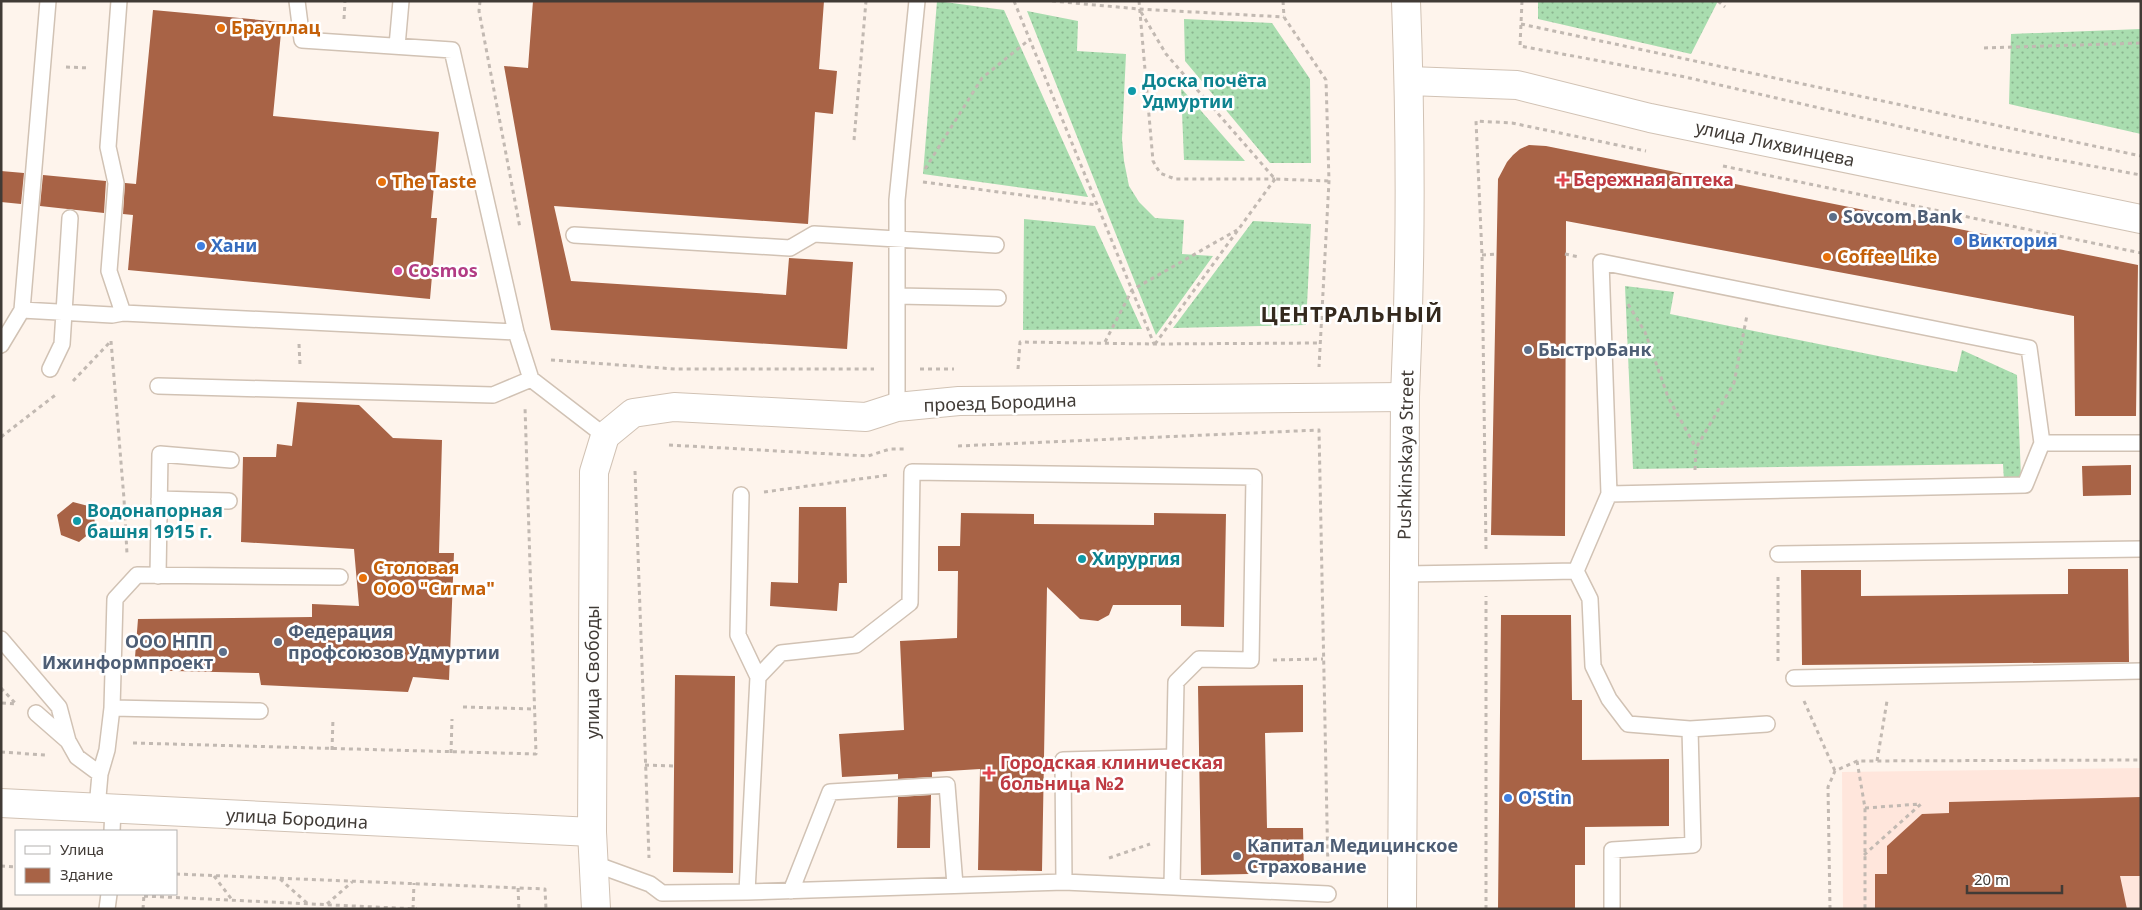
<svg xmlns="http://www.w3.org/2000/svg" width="2142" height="910" font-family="'Noto Sans',sans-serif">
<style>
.education{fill:#ffe6dc}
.grass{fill:url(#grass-dots)}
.building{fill:#a86346}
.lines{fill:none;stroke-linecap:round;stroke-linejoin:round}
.service-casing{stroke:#d1c2b4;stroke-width:18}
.minor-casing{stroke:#d1c2b4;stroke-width:30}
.tertiary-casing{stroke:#d1c2b4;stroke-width:30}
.primary-casing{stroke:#d1c2b4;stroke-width:30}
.path{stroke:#c2b9b2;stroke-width:3;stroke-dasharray:4 4;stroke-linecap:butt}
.service{stroke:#fff;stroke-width:15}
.minor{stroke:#fff;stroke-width:28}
.tertiary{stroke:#fff;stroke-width:28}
.primary{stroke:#fff;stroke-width:28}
.food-dot{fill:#e8710a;stroke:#fff;stroke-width:2}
.culture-dot{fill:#0f9aa8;stroke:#fff;stroke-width:2}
.health-dot{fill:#e0444e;stroke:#fff;stroke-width:2}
.service-dot{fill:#5c6f8a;stroke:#fff;stroke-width:2}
.shop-dot{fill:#3f7fe0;stroke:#fff;stroke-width:2}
.hotel-dot{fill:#d1479c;stroke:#fff;stroke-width:2}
.labels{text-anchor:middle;stroke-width:5;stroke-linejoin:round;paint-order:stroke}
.food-label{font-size:18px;font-weight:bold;fill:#c56008;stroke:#fff;text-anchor:start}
.culture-label{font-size:18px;font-weight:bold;fill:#0d838f;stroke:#fff;text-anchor:start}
.street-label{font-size:18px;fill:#413b36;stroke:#fff}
.health-label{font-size:18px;font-weight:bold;fill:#be3a42;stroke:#fff;text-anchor:start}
.service-label{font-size:18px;font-weight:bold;fill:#4e5e75;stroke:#fff;text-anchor:start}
.shop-label{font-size:18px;font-weight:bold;fill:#366cbe;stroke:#fff;text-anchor:start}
.hotel-label{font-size:18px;font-weight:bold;fill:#b23c85;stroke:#fff;text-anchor:start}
.district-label{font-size:22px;font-weight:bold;letter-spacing:1px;fill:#34291e;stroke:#fff}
</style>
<defs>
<pattern id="grass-dots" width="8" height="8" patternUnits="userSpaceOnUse" patternTransform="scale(1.25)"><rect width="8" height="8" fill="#a9ddaf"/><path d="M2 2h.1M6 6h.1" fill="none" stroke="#8bb48f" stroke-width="1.8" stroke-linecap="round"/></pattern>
</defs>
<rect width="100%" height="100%" fill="#fef4ec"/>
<path class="education" d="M2141,768V909H1843L1842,772Z"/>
<path class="grass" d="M937,1L1004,10L1088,197L923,174Z
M1538,1H1718L1691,54L1538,19Z
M1027,11L1078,21L1077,51L1126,54L1122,139L1124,161L1129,186L1139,202L1155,218L1184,220L1182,254L1213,256L1156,335Z
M1184,19L1272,23L1310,79L1311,163H1270L1185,61Z
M2141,29V134L2009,104L2011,34Z
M1181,88L1245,161L1184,160Z
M1024,219L1095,226L1142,329L1023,330Z
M1253,221L1311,224L1306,325L1173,328Z
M1625,286L1674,292L1670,314L1957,372L1962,350L2017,375L2021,478L2004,481L2003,464L1633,469Z"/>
<path class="building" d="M533,1H824L819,69L837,71L833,114L815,112L808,224L554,206L571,281L786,295L789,258L853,262L847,349L551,330L504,66L528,68Z
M153,10L282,22L273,116L439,132L431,218H437L430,299L128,270L133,215L123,214L125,183L136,184Z
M1529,145L1546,146L2138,265L2136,416H2075L2074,316L1566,221L1565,536L1491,535L1498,179L1507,162L1513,155L1520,149Z
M1,171L24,173L21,204L1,202Z
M43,175L106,181L104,213L40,206Z
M297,402L359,405L393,438L442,440L439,553H454L449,680L413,677L408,692L261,685L259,673L134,670L138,619L312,617V604L359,606L354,549L241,542L243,457H276L277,444L292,446Z
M2131,465V495L2083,496L2082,466Z
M73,502L92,507L96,528L79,542L61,535L57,515Z
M799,507H846L847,583H839L837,611L770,606L771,582L798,583Z
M961,513L1034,514V524L1154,525V513L1226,514L1224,627L1181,626V605H1113L1109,615L1098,621L1080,619L1047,587L1042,871L978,870L980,769L932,772V777L898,779V774L842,777L839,734L904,730L900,641L957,638L958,571H938V546H960Z
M2068,569H2128L2129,662L1802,665L1801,570H1861V596L2068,594Z
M1501,615H1571L1572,700H1582V760L1669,759V826L1585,827V865H1575V909H1498Z
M675,675L735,676L733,873L673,872Z
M1303,685V732L1265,733L1267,828H1303L1304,873L1201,875L1198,686Z
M931,795L930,848H897L898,797Z
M2141,797V876H2120L2127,909H1875V874H1887V846L1922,814L1949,813V802Z"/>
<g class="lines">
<defs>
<path id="service" d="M119,1L108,147L116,183L109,271L123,313
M297,1L302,40L452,50L516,332L531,379L605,436
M397,46L401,1
M574,235L790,248L814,234L996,245
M1601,262L2029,348L2042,443L2025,485L1609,494Z
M897,296L998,298
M22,310L112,315L123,313L516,332
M1,345L22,310L48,1
M50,369L62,344L70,218
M158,386L493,395L531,379
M897,407V200L917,1
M2042,443H2141
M741,495L738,635L758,677
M159,499L229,501
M1778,554L2141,549
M1576,571L1609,494
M1405,574L1576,571L1590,599L1593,666L1609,699L1628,724L1690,729L1693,845L1612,850V909
M158,576L160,454L231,460
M1,639L59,707L68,741L77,757L100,774
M1794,678L2141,671
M112,708L260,711
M36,713L68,741
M1690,729L1767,724
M97,808L100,774L107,750L112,708L115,599L137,575L340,577
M112,831L113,809
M595,864L650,884L662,893L747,892L758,677L781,653L856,645L910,603L912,472L1254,477L1251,660L1199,659L1176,682L1172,886
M1064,882L1328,894
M791,891L830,792L947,785L955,885
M747,892L1064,882L1063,760L1175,757
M107,909L109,894"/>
<path id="minor" d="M592,832L596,909"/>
<path id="tertiary" d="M1409,81L1517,85L1650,118L2141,219
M1,803L592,832L594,472L605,436L633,413L674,407L866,417L897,407L959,401L1405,397"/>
<path id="primary" d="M1402,909L1405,397C1411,266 1411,133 1406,1"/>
</defs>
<use href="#service" class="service-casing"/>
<use href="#minor" class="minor-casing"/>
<use href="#tertiary" class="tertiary-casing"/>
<use href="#primary" class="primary-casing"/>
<path class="path" d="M480,1L479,11L520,228
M1014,1L1154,344
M1052,1L1139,9L1284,17
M1139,1L1153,161L1160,173L1175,179H1275
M1283,1L1284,17L1326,80L1329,181L1319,367
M1522,1L1520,46L1685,77L1989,147L2141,175
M1718,1L1725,7
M1141,12L1166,54L1275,179L1329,181
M344,19L345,1
M1521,24L2141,156
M1984,48L2141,43
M66,67L89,68
M854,140L866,1
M1723,166L2141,253
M925,169L982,78L1030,39
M923,182L1097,205
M1565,254L1579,257
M1482,255L1498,254
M1628,304L1645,332L1668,397L1696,448
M111,341L124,499L127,554
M1105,342L1132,290L1237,230
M299,344L300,365
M1155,344L1275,179
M551,360L675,369H874
M920,369H954
M1018,369L1020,342L1154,344L1319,343
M73,381L111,341
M1,437L58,393
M669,445L868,456L890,449H904
M958,446L1319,430L1328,871
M1695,470L1696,448L1734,383L1747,315
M635,471L649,858
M764,492L889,475
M1486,549L1482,255L1476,121L1512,123L1646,151
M1778,577V661
M1273,660L1323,659
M1,688L16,704L1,703
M1804,701L1835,771
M463,707L535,709
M133,743L536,754L525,407
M332,750L333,718
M1,752L45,755
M451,753L452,719
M1857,761L1865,808V909
M1877,761L1887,701
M645,765L674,766
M1865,808L1920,804
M1864,855L1921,804
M1109,858L1150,844
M1,866L16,867
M176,874L545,889L546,909
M214,876L233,901
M280,879L307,903
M518,888L519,909
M144,896L417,909
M327,904L352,882
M143,909L144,894
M413,909L414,883
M1486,909V596
M1830,909L1828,787L1835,771L1857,761L2141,760"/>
<use href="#service" class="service"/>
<use href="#minor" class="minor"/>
<use href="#tertiary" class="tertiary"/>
<use href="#primary" class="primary"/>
</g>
<g class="food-dot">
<circle cx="221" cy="28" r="5"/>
<circle cx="382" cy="182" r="5"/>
<circle cx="1827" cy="257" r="5"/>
<circle cx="363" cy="578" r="5"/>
</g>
<g class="culture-dot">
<circle cx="1132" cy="91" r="5"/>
<circle cx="77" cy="521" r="5"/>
<circle cx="1082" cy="559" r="5"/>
</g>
<g class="health-dot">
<path d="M1560.5 172.5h5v5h5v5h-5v5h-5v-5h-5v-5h5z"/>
<path d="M986.5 765.5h5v5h5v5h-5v5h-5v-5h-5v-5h5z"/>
</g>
<g class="service-dot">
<circle cx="1833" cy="217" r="5"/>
<circle cx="1528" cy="350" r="5"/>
<circle cx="278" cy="642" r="5"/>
<circle cx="223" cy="652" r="5"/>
<circle cx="1237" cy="856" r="5"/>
</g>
<g class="shop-dot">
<circle cx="1958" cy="241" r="5"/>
<circle cx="201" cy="246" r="5"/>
<circle cx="1508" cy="798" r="5"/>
</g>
<circle class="hotel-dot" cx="398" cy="271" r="5"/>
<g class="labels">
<g class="food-label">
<text x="231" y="34">Брауплац</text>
<text x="392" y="188">The Taste</text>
<text x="1837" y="263">Coffee Like</text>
<text x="373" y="574">Столовая<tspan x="373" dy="21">ООО "Сигма"</tspan></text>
</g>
<g class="culture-label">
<text x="1142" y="87">Доска почёта<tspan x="1142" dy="21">Удмуртии</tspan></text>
<text x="87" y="517">Водонапорная<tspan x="87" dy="21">башня 1915 г.</tspan></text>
<text x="1092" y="565">Хирургия</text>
</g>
<g class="street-label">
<text transform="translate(1775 144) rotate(12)" y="6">улица Лихвинцева</text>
<text transform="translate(1000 403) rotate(-2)" y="6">проезд Бородина</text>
<text transform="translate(1406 455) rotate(-89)" y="6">Pushkinskaya Street</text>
<text transform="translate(593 672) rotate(-90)" y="6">улица Свободы</text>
<text transform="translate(297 819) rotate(3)" y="6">улица Бородина</text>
</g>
<g class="health-label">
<text x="1573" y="186">Бережная аптека</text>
<text x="1000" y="769">Городская клиническая<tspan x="1000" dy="21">больница №2</tspan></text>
</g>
<g class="service-label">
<text x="1843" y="223">Sovcom Bank</text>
<text x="1538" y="356">БыстроБанк</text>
<text x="288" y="638">Федерация<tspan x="288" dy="21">профсоюзов Удмуртии</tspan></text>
<text x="213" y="648" text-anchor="end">ООО НПП<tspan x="213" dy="21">Ижинформпроект</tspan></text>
<text x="1247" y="852">Капитал Медицинское<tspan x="1247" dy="21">Страхование</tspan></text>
</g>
<g class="shop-label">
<text x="1968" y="247">Виктория</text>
<text x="211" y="252">Хани</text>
<text x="1518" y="804">O'Stin</text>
</g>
<g class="hotel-label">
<text x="408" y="277">Cosmos</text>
</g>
<g class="district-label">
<text x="1352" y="322">ЦЕНТРАЛЬНЫЙ</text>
</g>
</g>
<rect width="2142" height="910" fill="none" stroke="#413b36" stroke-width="5"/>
<rect x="15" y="830" width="162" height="65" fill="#ffffff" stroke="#b3b1af"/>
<rect x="25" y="846" width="25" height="8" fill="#ffffff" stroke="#b3b1af"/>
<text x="60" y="855" font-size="15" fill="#413b36">Улица</text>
<rect x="25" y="868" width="25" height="15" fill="#a86346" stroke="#b3b1af"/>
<text x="60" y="880" font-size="15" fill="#413b36">Здание</text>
<path d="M1967 885v8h95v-8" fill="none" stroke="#413b36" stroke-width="2.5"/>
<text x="1974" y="885" font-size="15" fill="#413b36" stroke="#ffffff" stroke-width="4" paint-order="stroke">20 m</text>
</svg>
